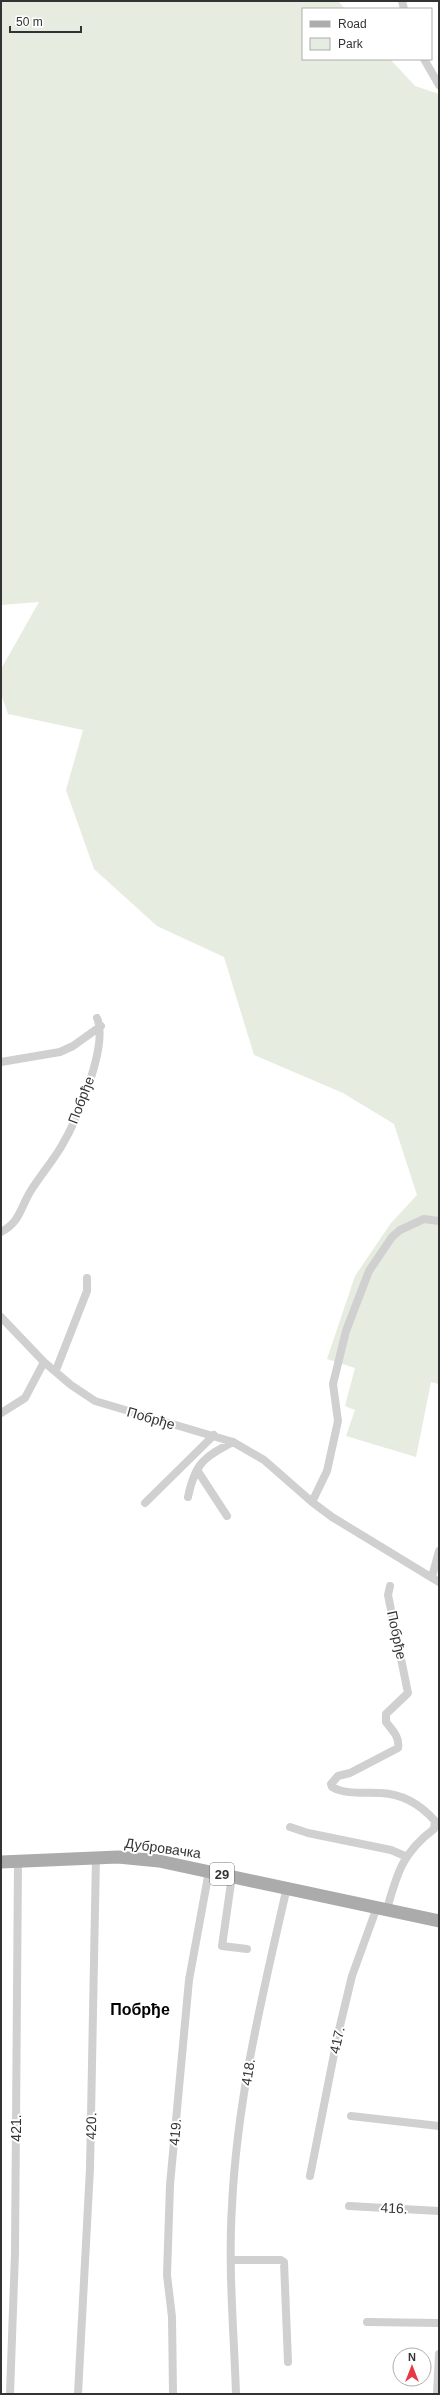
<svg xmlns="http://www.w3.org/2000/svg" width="440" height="2395" font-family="Helvetica,sans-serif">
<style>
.green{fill:#e6ecdf}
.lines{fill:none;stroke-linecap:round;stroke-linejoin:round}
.minor{stroke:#d0d0d0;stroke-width:8}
.primary{stroke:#ababab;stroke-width:13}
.labels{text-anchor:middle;stroke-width:4;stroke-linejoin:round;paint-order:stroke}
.shield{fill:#fff;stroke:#707070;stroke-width:1}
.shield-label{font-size:13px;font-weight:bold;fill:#333}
.street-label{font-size:14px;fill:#333;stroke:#fff}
.quarter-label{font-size:16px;font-weight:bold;fill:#000;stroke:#fff}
</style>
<rect width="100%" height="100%" fill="#fff"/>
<path class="green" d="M1,1H338L345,9H303V59H390L415,86L439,94V1384L431,1382L416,1457L346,1436L355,1410L345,1406L355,1368L327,1359L355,1276L391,1223L417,1195L394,1124L343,1093L254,1055L224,957L157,926L94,869L66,790L83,730L8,714L1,694V669L39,602L1,605Z"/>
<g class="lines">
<path class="minor" d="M402,1L404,9
M424,59L439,85
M1,1062L60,1052L73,1046L101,1026
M1,1232C20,1222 20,1209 30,1192C40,1176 52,1162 61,1147C76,1122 109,1045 97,1018
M1,1317L44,1362L71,1385L95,1401L233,1442L264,1460L312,1502L332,1517L439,1582
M56,1370L87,1291V1278
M1,1413L25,1398L44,1362
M197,1470L227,1516
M188,1497C195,1463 204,1457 233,1442
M312,1502L327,1471L338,1421L333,1384L346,1331L369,1271L392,1237L400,1230L424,1219L439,1221
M145,1503L214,1435
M432,1577L439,1551
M290,1827L308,1833L391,1850L405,1856
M232,1876L222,1946L247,1949
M387,1909C397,1873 403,1852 434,1829L435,1821C421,1805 403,1794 381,1793C365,1792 346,1795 332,1787L331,1784L338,1776L350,1773L398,1748C400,1737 392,1730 386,1722V1714L408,1693L388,1595L390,1586
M351,2116L439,2126
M310,2176L338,2034L352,1976L377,1907
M349,2206L439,2211
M231,2260H281L284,2262L288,2362
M367,2322L439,2323
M10,2394L15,2253L18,1862
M78,2394L90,2168L96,1857
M173,2394L172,2317L167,2275L170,2185L189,1980L209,1871
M236,2394C234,2332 228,2269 232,2206C237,2098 263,1992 287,1887
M437,2394L439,2354"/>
<path class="primary" d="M1,1862L118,1857L159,1861L439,1921"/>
</g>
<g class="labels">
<rect class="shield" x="210" y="1863" width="24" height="22" rx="3"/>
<g class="shield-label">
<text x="222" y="1879">29</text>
</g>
<g class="street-label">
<text transform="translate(81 1100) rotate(-69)" y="5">Побрђе</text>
<text transform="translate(151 1418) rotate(16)" y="5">Побрђе</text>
<text transform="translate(397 1635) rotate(78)" y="5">Побрђе</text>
<text transform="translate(163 1848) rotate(8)" y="5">Дубровачка</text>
<text transform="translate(337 2040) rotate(-77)" y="5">417.</text>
<text transform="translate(248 2072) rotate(-81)" y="5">418.</text>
<text transform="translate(91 2126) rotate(-89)" y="5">420.</text>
<text transform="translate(16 2128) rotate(-90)" y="5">421.</text>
<text transform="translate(175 2132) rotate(-85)" y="5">419.</text>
<text transform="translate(394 2208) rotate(3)" y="5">416.</text>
</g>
<g class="quarter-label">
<text x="140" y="2015">Побрђе</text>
</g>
</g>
<rect width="440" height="2395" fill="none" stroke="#333333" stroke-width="4"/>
<rect x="302" y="8" width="130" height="52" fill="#ffffff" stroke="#adadad"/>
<rect x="310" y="21" width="20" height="6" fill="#ababab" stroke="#adadad"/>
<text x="338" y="28" font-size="12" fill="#333333">Road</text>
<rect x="310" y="38" width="20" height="12" fill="#e6ecdf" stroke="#adadad"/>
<text x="338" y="48" font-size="12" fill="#333333">Park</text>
<g transform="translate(412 2367)"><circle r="19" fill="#ffffff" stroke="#adadad"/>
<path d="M0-3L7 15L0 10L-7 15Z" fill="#e63946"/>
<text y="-6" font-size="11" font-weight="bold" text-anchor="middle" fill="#333333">N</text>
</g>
<path d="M10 26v6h71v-6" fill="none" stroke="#333333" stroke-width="2"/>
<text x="16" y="26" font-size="12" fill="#333333" stroke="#ffffff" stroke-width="3" paint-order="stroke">50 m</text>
</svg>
